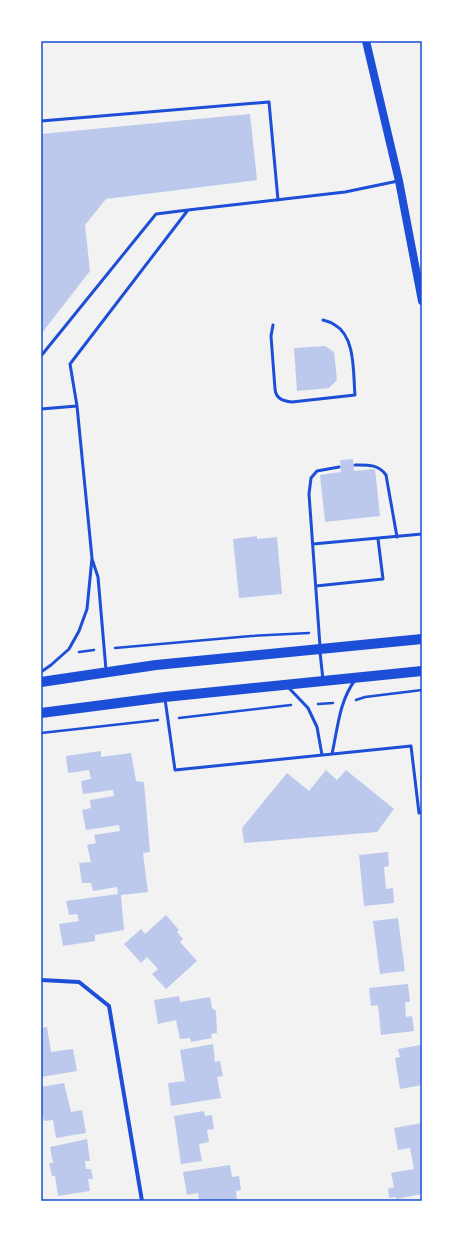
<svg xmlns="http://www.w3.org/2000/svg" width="463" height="1242" font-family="'Varela Round',sans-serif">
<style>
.building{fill:#bdc9ec}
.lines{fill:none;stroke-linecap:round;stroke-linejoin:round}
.path{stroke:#1d4ed8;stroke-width:2.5}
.service{stroke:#1d4ed8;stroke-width:3}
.minor{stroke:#1d4ed8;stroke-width:4}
.secondary{stroke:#1d4ed8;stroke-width:8}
.primary{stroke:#1d4ed8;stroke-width:10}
.neatline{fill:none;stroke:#1d4ed8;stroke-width:1.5}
</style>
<rect width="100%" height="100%" fill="#f2f2f2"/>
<path class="building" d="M250,114L257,180L106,199L85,225L90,271L41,334V134Z
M325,346L334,352L337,380L329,388L297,391L294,348Z
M353,459L354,471L375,469L380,516L325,522L320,475L341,472L340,460Z
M257,536V539L277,537L282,594L239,598L233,539Z
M101,751V757L131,753L136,781L144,782L150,852L143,853L148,892L121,895L124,930L95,935V941L63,946L59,924L79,921L77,914L69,915L66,901L118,894L117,887L93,891L91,883H82L79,863L91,862L87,845L96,843L94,835L120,831L119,825L86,830L82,810L91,808L90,800L114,796L113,790L83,794L81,781L91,779L89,770L68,773L66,756Z
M326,770L337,780L346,770L394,809L377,832L244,843L242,828L287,773L309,791Z
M388,852L389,866L384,867L386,889L393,888L394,903L364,906L359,855Z
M166,915L179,930L177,932L183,939L180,942L197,961L166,989L152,974L158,969L147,957L141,963L124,944L141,929L145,934Z
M398,918L405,971L380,974L373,921Z
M408,984L410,1002H405L406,1017L412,1016L414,1031L381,1035L378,1005L371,1006L369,988Z
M179,996L180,1002L210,997L212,1008L216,1011L217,1033L211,1034L212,1038L191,1042L190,1038L180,1039L176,1020L158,1024L154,1000Z
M47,1027L51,1052L73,1049L77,1071L41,1077V1028Z
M213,1044L215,1062L220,1061L223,1076L217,1077L221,1098L171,1106L168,1083L185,1081L180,1050Z
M421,1045L422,1085L400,1089L395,1058L400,1057L398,1049Z
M64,1083L71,1112L82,1110L86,1133L56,1138L53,1120L44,1121L41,1109V1087Z
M204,1111L205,1116L212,1115L214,1129L207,1130L209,1142L199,1144L202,1161L181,1164L174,1116Z
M422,1123V1194L396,1199V1197L389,1198L388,1189L394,1187L391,1173L414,1169L410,1148L398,1150L394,1128Z
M87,1139L90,1161H85L86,1169H91L93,1179H88L90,1191L58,1196L55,1176H52L49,1163H53L50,1147Z
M230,1165L232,1177L239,1176L241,1190L236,1191L237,1201H199L198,1193L187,1195L183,1172Z"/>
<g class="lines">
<path class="path" d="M115,648L251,636L309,633
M79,652L94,650
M356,700L365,697L422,690
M318,704L333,703
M179,718L291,705
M41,733L158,720"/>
<path class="service" d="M41,121L269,102L278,200
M273,325L271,336L275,389C276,399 283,401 292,402L355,395C353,374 356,337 335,325C332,323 327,321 323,320
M41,356L156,214L188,210
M41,409L77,406
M355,465C368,465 378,464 386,475L397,537
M313,544L422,534
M92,559L98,577L106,670
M316,586L383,579L378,539
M320,646L309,494L311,478L317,471L339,467
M320,652L323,680
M41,672L51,665L69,649L79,631L87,609L92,558L77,406L70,364L188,210L345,192L398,181
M288,687L308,708L317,727L322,755
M165,699L175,770L411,746L419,813L422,812
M332,754C338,727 339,702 355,680"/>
<path class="minor" d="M41,980L79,982L109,1006L142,1201"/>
<path class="secondary" d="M366,41L399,181L422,301"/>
<path class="primary" d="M41,682L156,665L422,639
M41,713L165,697L422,671"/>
</g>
<rect width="463" height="1242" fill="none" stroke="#ffffff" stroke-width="84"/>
<rect x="42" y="42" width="379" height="1158" class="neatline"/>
</svg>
